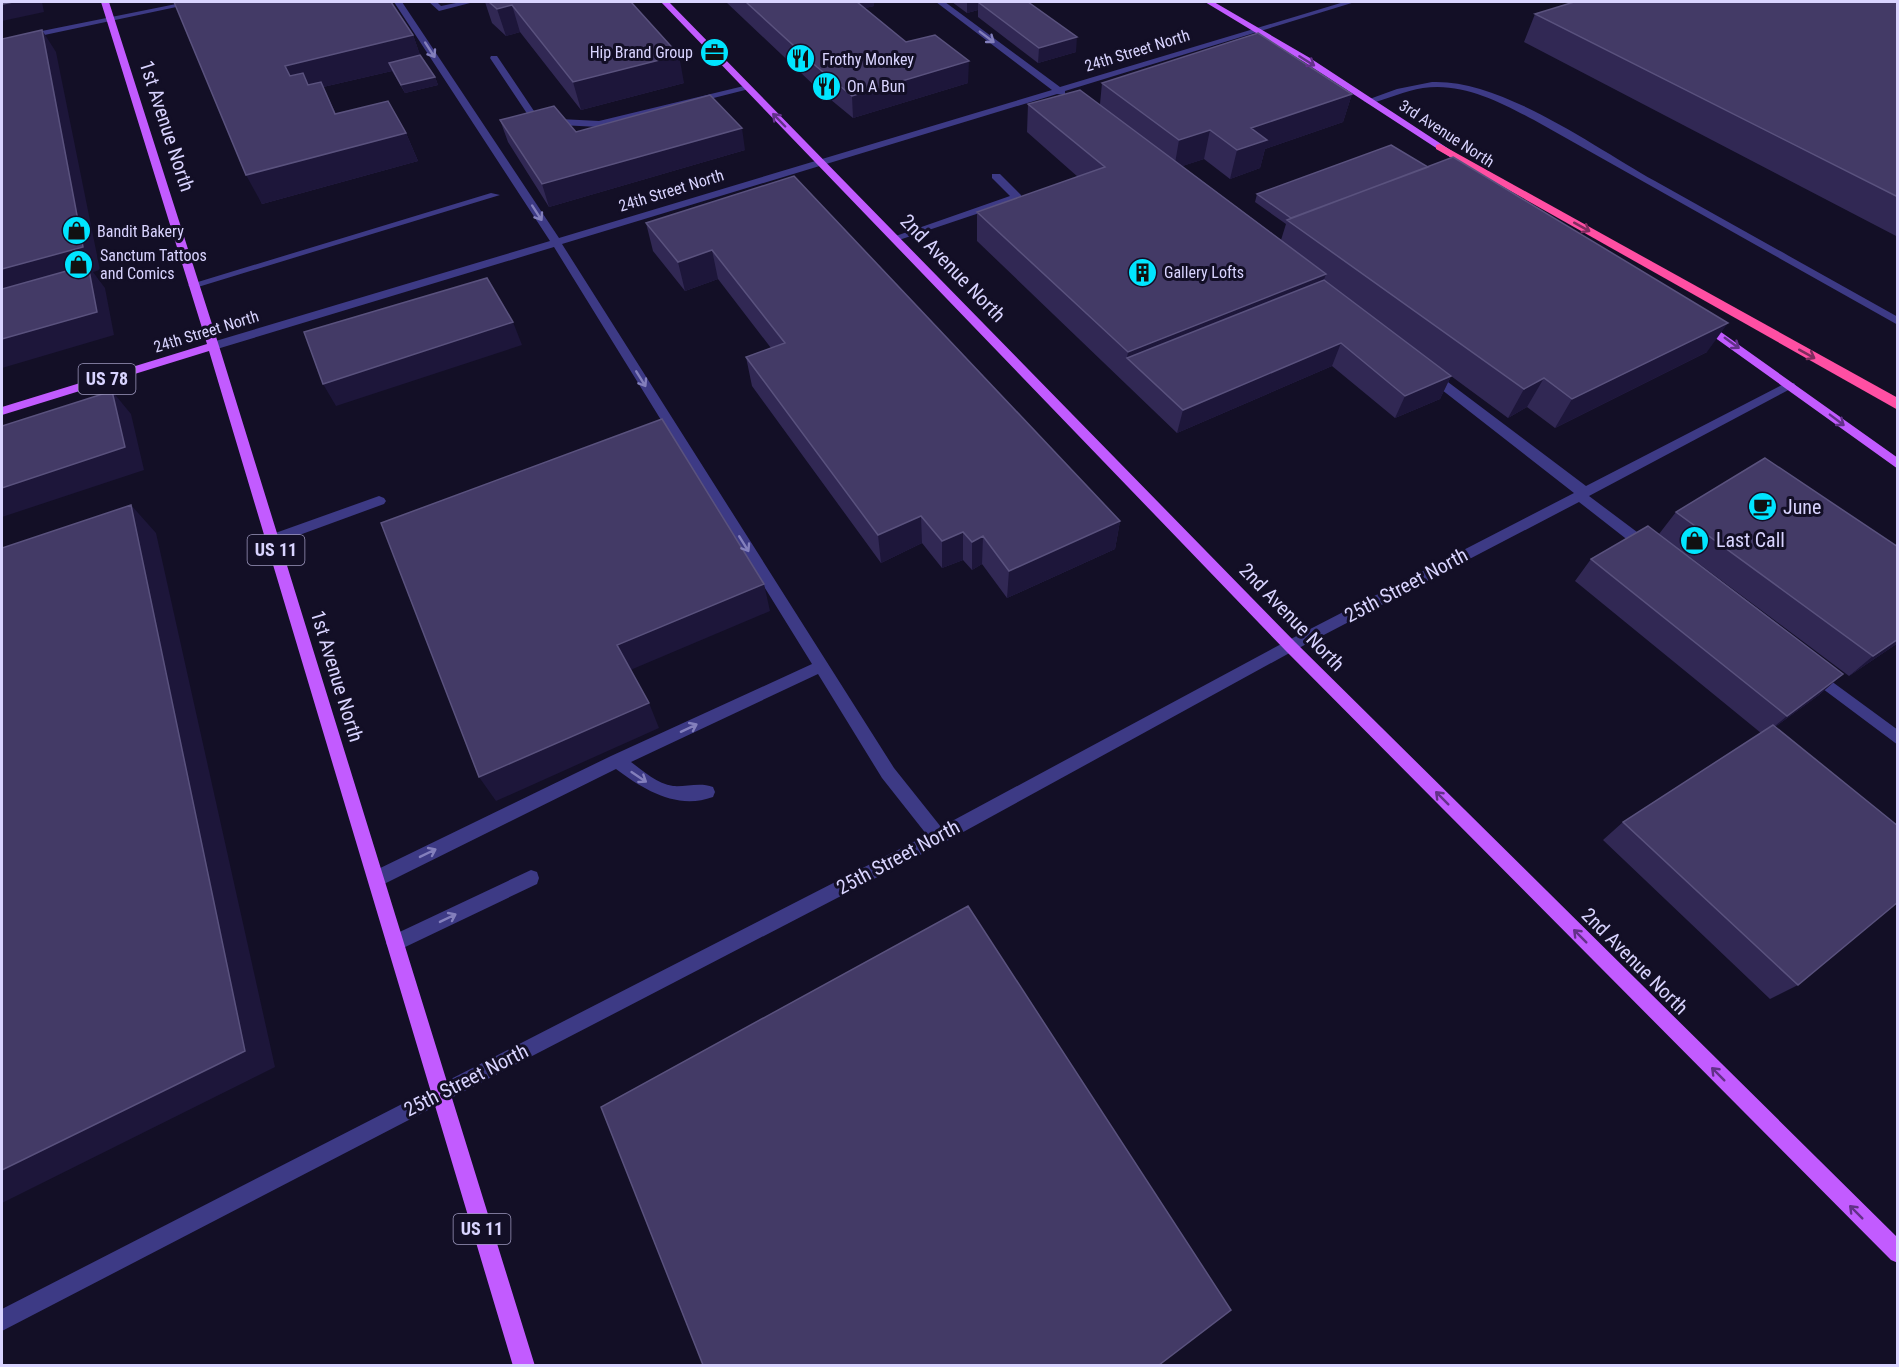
<svg xmlns="http://www.w3.org/2000/svg" width="1899" height="1367" font-family="'Roboto Condensed',sans-serif">
<style>
.lines{fill:none;stroke-linecap:round;stroke-linejoin:round}
.minor{fill:#3d3a85;fill-rule:evenodd}
.major{fill:#c25bff;fill-rule:evenodd}
.highway{fill:#ff4fa3;fill-rule:evenodd}
.wall{fill:#312854}
.shaded-wall{fill:#1d163a}
.building{fill:#433a66;stroke:#5a527e;stroke-width:1.5}
.oneway{stroke:#837fbc}
.oneway2{stroke:#623188}
.oneway3{stroke:#7d2c5e}
.labels{text-anchor:middle;stroke-width:6;stroke-linejoin:round;paint-order:stroke}
.far-street-label{font-size:16px;fill:#d9d4ff;stroke:#130f26}
.far-poi-label{font-size:16px;fill:#d9d4ff;stroke:#130f26;text-anchor:start}
.shield{fill:#130f26;stroke:#9e99be;stroke-width:1.5}
.shield-label{font-size:18px;font-weight:bold;fill:#d9d4ff}
.street-label{font-size:20px;fill:#d9d4ff;stroke:#130f26}
.poi-label{font-size:20px;fill:#d9d4ff;stroke:#130f26;text-anchor:start}
</style>
<rect width="100%" height="100%" fill="#130f26"/>
<g class="lines">
<path class="minor" d="M186,2H200L2,44V39Z
M394,2H402L559,238L1052,90L936,2H945L1060,87L1344,2H1355L1065,91V95L1057,94L562,244L894,768L941,827L1285,642L1574,493L1428,379V373H1436L1586,486L1786,383H1794L1796,386L1589,496L1653,544L1655,548L1653,552H1643L1579,502L1295,650L945,842L2,1331V1309L927,835L882,778L818,674L631,762C643,771 658,784 673,786C686,787 700,782 713,787L715,792L713,797C677,810 644,790 616,769L382,885L376,887L370,885L368,879L370,873L611,756L812,664L554,247L217,349H209L207,346L209,343L550,241Z
M429,2H437L441,6L461,2H474L439,11Z
M491,56H497L536,114L560,119L599,121L748,85L753,88L599,127L560,125L530,118L490,58Z
M1432,82C1502,79 1594,147 1655,181C1736,226 1817,272 1898,317V325L1534,120C1500,102 1462,82 1423,88C1405,91 1387,99 1369,104L1364,101L1397,89Z
M992,174H1000L1021,195V199L899,240L895,241L890,238L1010,196L992,178Z
M491,193L500,195L198,287H190L188,285Z
M379,496L384,498L386,501L384,504L272,545L265,540L267,536Z
M1812,667L1898,730V745L1807,677L1805,673L1807,669Z
M531,870L537,872L539,878L537,884L401,949L395,951L389,949L386,943L389,937Z"/>
<path class="major" d="M101,2H109L219,346L535,1366H513L209,351L2,415V407L207,344Z
M661,2H669L1295,642L1898,1238V1263L1891,1260L1285,650Z
M1205,2H1214L1310,58L1458,155L1450,157L1304,62Z
M1704,320L1898,458V469L1700,327L1698,324Z"/>
<path class="highway" d="M1440,144L1898,398V410L1436,149V145Z"/>
</g>
<path class="wall" d="M174,2L413,35L420,55L435,77L438,85L405,93L392,71L323,87L336,114L406,133L418,161L262,204Z
M485,2H631L684,83L581,110L520,32L506,36L492,23Z
M726,2H874V6L865,8L906,42L968,83L853,118L819,90Z
M952,2H1028L1076,52L1038,63L978,17V10L967,13Z
M1898,2V237L1524,42L1535,14Z
M1102,83L1352,94L1343,122L1265,149L1260,168L1230,179L1204,159L1182,166L1281,240L1286,224L1255,202L1257,194L1707,352L1555,428L1527,407L1508,418L1451,376L1440,399L1395,418L1332,366L1177,433L977,241V212L1078,177L1027,132L1028,104H1100Z
M500,120L576,132L745,150L549,207L508,142Z
M794,176L1120,521L1115,549L1007,598L982,564L972,570L963,560L942,568L922,543L881,563L752,386L746,357L771,348L718,279L685,291L653,251L646,223Z
M1676,512L1898,547V643L1849,676L1682,551L1843,674L1819,695L1775,727L1798,985L1770,999L1603,840L1623,822L1761,733L1575,581L1591,559L1659,534Z"/>
<path class="shaded-wall" d="M13,2H42L44,12L2,21V4Z
M846,2H874V6L847,13Z
M967,2H1008H978V10L967,13Z
M512,5L520,32L506,36L497,9Z
M42,30L56,52L100,270L93,272L105,288L114,335L2,368V269Z
M413,35L423,63H389L392,71L323,87L303,104L285,66Z
M1077,37L1076,52L1038,63L1039,48Z
M679,55L684,83L581,110L573,82Z
M969,61L968,83L853,118L852,96Z
M435,77L438,85L405,93L401,85Z
M1352,94L1343,122L1265,149L1260,168L1230,179L1237,150L1251,128Z
M742,128L745,150L549,207L542,184Z
M1210,130L1204,159L1174,169L1179,140Z
M406,133L418,161L262,204L246,175Z
M712,250L718,279L685,291L678,262Z
M1326,274L1316,303L1127,358L1128,352Z
M513,322L522,345L336,406L323,384Z
M1728,323L1707,352L1555,428L1572,399Z
M1341,343L1332,366L1177,433L1183,410Z
M1451,376L1440,399L1395,418L1405,396Z
M1544,378L1527,407L1508,418L1524,389Z
M112,391L131,414L144,470L2,517V488Z
M131,505L156,533L275,1067L2,1203V1170Z
M921,516L922,543L881,563L878,535Z
M1120,521L1115,549L1007,598L1009,571Z
M963,532V560L942,568V541Z
M983,536L982,564L972,570V542Z
M764,584L770,611L628,671L617,645Z
M1898,639V643L1849,676L1873,656Z
M1843,674L1819,695L1764,735L1787,716Z
M649,703L659,728L496,801L479,777Z"/>
<path class="building" d="M2,2H13L2,4Z
M174,2H391L413,35L285,66L290,76L303,73L308,85L321,82L335,114L388,101L406,133L246,175Z
M489,2H631L679,55L573,82L512,5L497,9Z
M746,2H857L906,42L935,35L969,61L852,96L817,67Z
M978,2H1028L1077,37L1039,48Z
M1574,2H1898V197L1535,14Z
M42,30L83,247L2,269V39Z
M1258,33L1352,94L1251,128L1267,140L1237,150L1210,130L1179,140L1102,83Z
M420,55L435,77L401,85L389,63Z
M1080,90L1326,274L1128,352L977,212L1105,167L1028,104Z
M710,95L742,128L542,184L500,120L554,106L576,132Z
M1391,145L1428,167L1291,218L1257,194Z
M1453,157L1728,323L1572,399L1544,378L1524,389L1287,220Z
M794,176L1120,521L1009,571L983,536L972,542L963,532L942,541L921,516L878,535L746,357L785,343L712,250L678,262L646,223Z
M88,265L97,312L2,339V289Z
M487,278L513,322L323,384L304,332Z
M1324,280L1451,376L1405,396L1341,343L1183,410L1127,358Z
M112,391L125,447L2,488V426Z
M662,419L764,584L617,645L649,703L479,777L381,523Z
M1765,458L1898,547V639L1873,656L1676,512Z
M131,505L245,1051L2,1170V548Z
M1648,526L1843,674L1787,716L1591,559Z
M1773,725L1898,826V902L1798,985L1623,822Z
M968,906L1231,1310L1159,1365H703L601,1107Z"/>
<defs><path id="oneway-shaft" d="M-6 0H5M1.5-3L5.5 0L1.5 3" fill="none" stroke-width="1.6" stroke-linecap="round" stroke-linejoin="round" transform="scale(1.5)"/></defs>
<g class="oneway">
<use href="#oneway-shaft" transform="translate(987 37) rotate(37)"/>
<use href="#oneway-shaft" transform="translate(430 50) rotate(57)"/>
<use href="#oneway-shaft" transform="translate(537 213) rotate(57)"/>
<use href="#oneway-shaft" transform="translate(641 379) rotate(58)"/>
<use href="#oneway-shaft" transform="translate(744 544) rotate(58)"/>
<use href="#oneway-shaft" transform="translate(689 728) rotate(-25)"/>
<use href="#oneway-shaft" transform="translate(639 777) rotate(34)"/>
<use href="#oneway-shaft" transform="translate(428 853) rotate(-26)"/>
<use href="#oneway-shaft" transform="translate(448 918) rotate(-26)"/>
</g>
<g class="oneway2">
<use href="#oneway-shaft" transform="translate(1307 61) rotate(32)"/>
<use href="#oneway-shaft" transform="translate(779 120) rotate(-134)"/>
<use href="#oneway-shaft" transform="translate(1732 343) rotate(36)"/>
<use href="#oneway-shaft" transform="translate(1837 420) rotate(37)"/>
<use href="#oneway-shaft" transform="translate(1442 798) rotate(-135)"/>
<use href="#oneway-shaft" transform="translate(1580 936) rotate(-135)"/>
<use href="#oneway-shaft" transform="translate(1718 1074) rotate(-135)"/>
<use href="#oneway-shaft" transform="translate(1856 1212) rotate(-135)"/>
</g>
<g class="oneway3">
<use href="#oneway-shaft" transform="translate(1582 227) rotate(29)"/>
<use href="#oneway-shaft" transform="translate(1807 354) rotate(29)"/>
</g>
<defs>
<symbol id="office-disc" viewBox="-11 -11 22 22"><circle r="9.5" fill="#00e5ff" stroke="#130f26"/><path d="M-6-3h4V-5.5h4V-3h4V5H-6ZM-1-4.5V-3h2v-1.5ZM-6 0V1H6V0Z" fill="#111"/></symbol>
<symbol id="restaurant-disc" viewBox="-11 -11 22 22"><circle r="9.5" fill="#00e5ff" stroke="#130f26"/><path d="M-5-6h1v4h1v-4h1v4h1v-4h1v5L-1.5 .5V6h-2V.5L-5-1ZM5-6V6H3V1.5H1.5Q1.5-4 5-6Z" fill="#111"/></symbol>
<symbol id="shop-disc" viewBox="-11 -11 22 22"><circle r="9.5" fill="#00e5ff" stroke="#130f26"/><path d="M-5-2.5h2.3a2.7 3.5 0 0 1 5.4 0H5L5.5 6h-11ZM-1.5-2.5h3a1.5 2.3 0 0 0-3 0Z" fill="#111"/></symbol>
<symbol id="building-disc" viewBox="-11 -11 22 22"><circle r="9.5" fill="#00e5ff" stroke="#130f26"/><path d="M-4-6H4V6H1V3H-1V6H-4ZM-2.5-4.3h1.7v1.8h-1.7ZM.8-4.3h1.7v1.8H.8ZM-2.5-1h1.7V.8h-1.7ZM.8-1h1.7V.8H.8Z" fill="#111"/></symbol>
<symbol id="cafe-disc" viewBox="-11 -11 22 22"><circle r="9.5" fill="#00e5ff" stroke="#130f26"/><path d="M-5.5-4.5H6V0H3Q3 3.5 0 3.5H-2.5Q-5.5 3.5-5.5 0ZM3-3.2v2h1.7v-2ZM-6 4.5H4V6H-6Z" fill="#111"/></symbol>
</defs>
<g fill-rule="evenodd">
<use href="#office-disc" x="698" y="36" width="33" height="33"/>
<use href="#restaurant-disc" x="784" y="42" width="33" height="33"/>
<use href="#restaurant-disc" x="810" y="70" width="33" height="33"/>
<use href="#shop-disc" x="60" y="214" width="33" height="33"/>
<use href="#shop-disc" x="62" y="248" width="33" height="33"/>
<use href="#building-disc" x="1126" y="256" width="33" height="33"/>
<use href="#cafe-disc" x="1746" y="490" width="33" height="33"/>
<use href="#shop-disc" x="1678" y="524" width="33" height="33"/>
</g>
<g class="labels">
<g class="far-street-label">
<text transform="translate(1137 50) rotate(-17)" y="6">24th Street North</text>
<text transform="translate(1447 133) rotate(33)" y="6">3rd Avenue North</text>
<text transform="translate(671 190) rotate(-17)" y="6">24th Street North</text>
<text transform="translate(206 331) rotate(-17)" y="6">24th Street North</text>
</g>
<g class="far-poi-label">
<text x="693" y="58" text-anchor="end">Hip Brand Group</text>
<text x="822" y="65">Frothy Monkey</text>
<text x="847" y="92">On A Bun</text>
<text x="97" y="237">Bandit Bakery</text>
<text x="100" y="261">Sanctum Tattoos<tspan x="100" dy="18">and Comics</tspan></text>
<text x="1164" y="278">Gallery Lofts</text>
</g>
<g class="shield">
<rect x="78.5" y="364" width="57" height="30" rx="4.5"/>
<rect x="247.5" y="535" width="57" height="30" rx="4.5"/>
<rect x="453.5" y="1214" width="57" height="30" rx="4.5"/>
</g>
<g class="shield-label">
<text x="107" y="385">US 78</text>
<text x="276" y="556">US 11</text>
<text x="482" y="1235">US 11</text>
</g>
<g class="street-label">
<text transform="translate(167 126) rotate(72)" y="7">1st Avenue North</text>
<text transform="translate(953 268) rotate(46)" y="7">2nd Avenue North</text>
<text transform="translate(1406 585) rotate(-28)" y="7">25th Street North</text>
<text transform="translate(1292 617) rotate(46)" y="7">2nd Avenue North</text>
<text transform="translate(337 676) rotate(73)" y="7">1st Avenue North</text>
<text transform="translate(898 857) rotate(-28)" y="7">25th Street North</text>
<text transform="translate(1635 961) rotate(45)" y="7">2nd Avenue North</text>
<text transform="translate(466 1080) rotate(-27)" y="7">25th Street North</text>
</g>
<g class="poi-label">
<text x="1783" y="514">June</text>
<text x="1716" y="547">Last Call</text>
</g>
</g>
<rect width="1899" height="1367" fill="none" stroke="#d9d4ff" stroke-width="6"/>
</svg>
